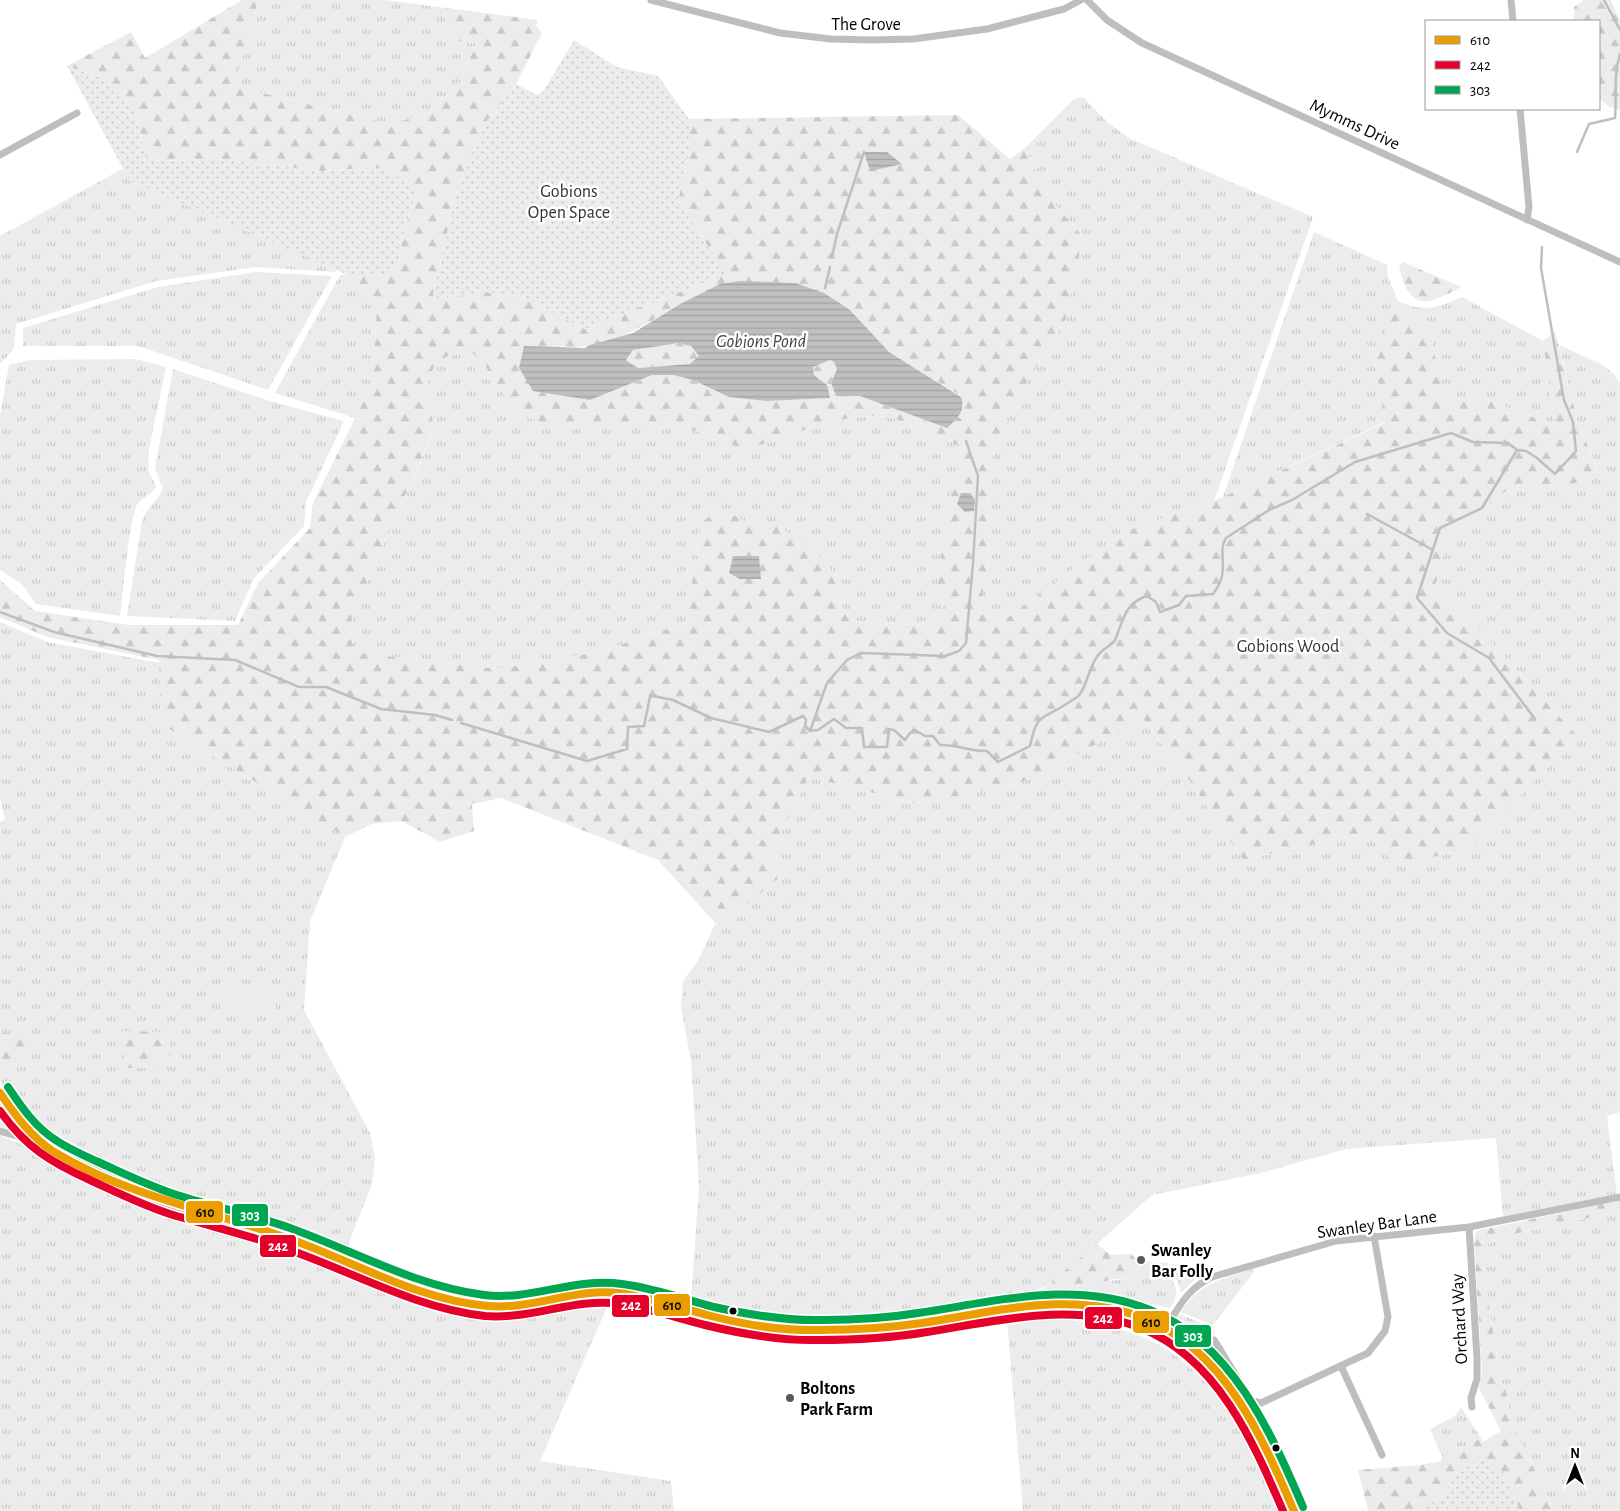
<svg xmlns="http://www.w3.org/2000/svg" width="1620" height="1511" font-family="'Alegreya Sans',sans-serif">
<style>
.grass{fill:url(#grass-tufts)}
.forest{fill:url(#forest-firs);fill-rule:evenodd}
.park{fill:url(#park-dots)}
.garden{fill:#ececec}
.water{fill:url(#water-rules);fill-rule:evenodd}
.lines{fill:none;stroke-linecap:round;stroke-linejoin:round}
.stream{stroke:#bfbfbf;stroke-width:2.5}
.street{stroke:#bebebe;stroke-width:7}
.secondary{stroke:#b8b8b8;stroke-width:10}
.bus-1-casing{stroke:#fff;stroke-width:11}
.bus-2-casing{stroke:#fff;stroke-width:11}
.bus-3-casing{stroke:#fff;stroke-width:11}
.bus-1{stroke:#eb9e00;stroke-width:8}
.bus-2{stroke:#e4002b;stroke-width:8}
.bus-3{stroke:#00a651;stroke-width:8}
.poi-dot{fill:#595959;stroke:#fff;stroke-width:2}
.bus-dot{fill:#000;stroke:#fff;stroke-width:2}
.labels{text-anchor:middle;stroke-width:5;stroke-linejoin:round;paint-order:stroke}
.street-label{font-size:18px;fill:#000;stroke:#fff}
.park-label{font-size:18px;fill:#333;stroke:#fff}
.poi-label{font-size:18px;font-weight:bold;fill:#000;stroke:#fff;text-anchor:start}
.water-label{font-size:19px;font-style:italic;fill:#444;stroke:#fff}
.line-badge{stroke:#fff;stroke-width:2}
.badge-label{font-size:14px;text-anchor:middle;font-weight:bold;fill:#fff}
.pale-badge-label{font-size:14px;text-anchor:middle;font-weight:bold;fill:#111}
</style>
<defs>
<pattern id="grass-tufts" width="24" height="20" patternUnits="userSpaceOnUse" patternTransform="scale(1.25)"><rect width="24" height="20" fill="#ececec"/><path d="M3 7l-1-3M5 7V3M7 7l1-3M15 17l-1-3M17 17v-4M19 17l1-3" fill="none" stroke="#c9c9c9"/></pattern>
<pattern id="forest-firs" width="22" height="20" patternUnits="userSpaceOnUse" patternTransform="scale(1.25)"><rect width="22" height="20" fill="#ececec"/><path d="M5 1l3.5 6h-7zM16 11l3.5 6h-7z" fill="#c9c9c9"/></pattern>
<pattern id="park-dots" width="8" height="8" patternUnits="userSpaceOnUse" patternTransform="scale(1.25)"><rect width="8" height="8" fill="#ececec"/><path d="M2 2h.1M6 6h.1" fill="none" stroke="#c9c9c9" stroke-width="1.8" stroke-linecap="round"/></pattern>
<pattern id="water-rules" width="6" height="5" patternUnits="userSpaceOnUse" patternTransform="scale(1.25)"><rect width="6" height="5" fill="#bfbfbf"/><path d="M0 2.5h6" fill="none" stroke="#a2a2a2"/></pattern>
</defs>
<rect width="100%" height="100%" fill="#fff"/>
<path class="grass" d="M257,0H384L446,8L445,25L458,41L476,43L460,82L430,113L390,124L233,86L256,13Z
M1083,97L1108,123L1129,138L1313,217L1214,501L1123,532L995,627L981,611L990,542L986,477L1005,419L1066,319L1083,237L1047,195L1025,148L1074,99Z
M124,168L130,181L336,269L335,272L256,267L156,281L16,324L14,349L0,364V236Z
M1314,232L1387,265L1388,278L1398,301C1424,313 1437,308 1462,297L1543,341L1555,426L1489,400L1446,398L1431,341L1374,358L1385,422L1223,497Z
M256,272L332,276L268,390L138,346H23V328L158,287Z
M346,274L377,301L373,382L355,418L275,393L340,275Z
M1559,345L1601,364L1613,373L1620,383V1112L1607,1116L1617,1194L1503,1217L1496,1138L1346,1149L1261,1173L1152,1195L1054,1282C1033,1295 1004,1294 980,1299C918,1311 852,1330 788,1322C755,1318 723,1310 691,1301L699,1186L691,1061L681,1007L683,981L698,961L715,924L718,927L769,856L809,777L917,804L1020,783L1144,720L1192,784L1243,860L1365,833L1397,865L1469,849L1577,736L1506,658L1435,587L1447,539L1506,491L1569,485L1599,473L1577,419Z
M471,352L484,364L513,408L542,424H663L718,436L742,451C781,439 838,414 878,416C900,417 941,436 960,447L962,470L952,490L937,580L944,605L940,620L930,626L851,621L842,607L835,575L777,526L751,525L728,512L701,523L686,623L599,652L498,669L360,653L352,643L351,618L434,431L427,384L436,362L452,354Z
M136,359L166,367L149,449L148,470L156,487C151,495 144,497 138,503C129,515 123,596 120,616L36,604L22,584L0,570V415L9,365L30,360Z
M173,369L270,401L344,421L306,502L304,526L254,578L235,621L127,616L142,521C148,505 157,502 163,489L155,468Z
M0,622L47,642L160,663L161,724L345,837L310,921L304,1010L370,1133L375,1159L372,1184L346,1250L155,1186L32,1122L2,1086L0,1081V822L5,819L0,798Z
M0,1102L23,1131L21,1134L0,1127Z
M0,1135L167,1211L287,1246L347,1269L361,1286L371,1283L410,1298L486,1314L508,1315L564,1302L611,1298L540,1461L671,1481L674,1511H0Z
M1620,1211V1511H1555L1512,1425L1506,1391L1500,1377L1483,1265C1484,1244 1486,1243 1505,1236Z
M1142,1261L1168,1263C1164,1282 1187,1283 1170,1308C1134,1300 1098,1292 1061,1294L1099,1282L1126,1279L1137,1270L1139,1262Z
M1172,1264L1183,1265L1179,1270L1189,1266L1199,1267L1197,1277L1181,1293Z
M1253,1269L1254,1272L1213,1325L1181,1312C1201,1282 1220,1280 1253,1269Z
M1079,1295L1111,1298L1170,1311L1165,1316L1157,1318L1138,1312L1027,1301Z
M1179,1314L1212,1327L1215,1334L1209,1338L1214,1347L1212,1353H1207C1196,1343 1170,1332 1179,1314Z
M1038,1317C1069,1321 1100,1322 1129,1332C1211,1358 1247,1439 1278,1511H1023L1007,1320Z
M725,1324L779,1334L783,1337L784,1344L716,1332L721,1325Z
M883,1332L888,1336L891,1343L790,1344L797,1336Z
M1461,1407L1481,1438L1442,1457L1430,1429L1455,1416Z"/>
<path class="forest" d="M242,0H257L256,13L233,86L390,124L430,113L460,82L476,43L458,41L445,25L446,8L538,20L536,25L542,33L516,84L485,124L457,189L433,295L436,299L486,292L522,297L585,329L725,274L678,200L689,153V119L958,115L1010,159L1025,148L1047,195L1083,237L1066,319L1005,419L986,477L990,542L981,610L995,627L1123,532L1214,501L1385,423L1374,358L1398,301L1431,341L1446,397L1489,400L1555,426L1543,341L1555,331L1577,419L1599,474L1569,485L1506,491L1447,539L1435,587L1506,658L1577,736L1469,849L1397,865L1364,833L1243,860L1192,784L1144,720L1020,783L917,804L809,777L769,856L781,876L719,927L658,860L501,798L472,804L474,831L440,842L402,821L371,824L345,837L161,724L159,660L47,637L0,617V580L35,611L129,625H238L258,583L310,528L313,503L373,382L377,301L346,274H385L399,265L401,242L416,191L378,167L322,171L218,159L153,161L145,156L136,113L113,82L67,66L131,32L145,58ZM720,284L850,310L889,352L961,396L947,428L860,396H836L831,383L837,369L834,362L830,360L813,367L814,375L827,385L829,398L766,401L729,397L693,380L673,375H652L590,400L560,346C607,352 640,327 678,305C692,297 706,292 720,284ZM471,352L484,364L513,408L542,424H663L718,436L742,451C781,439 838,414 878,416C900,417 941,436 960,447L962,470L952,489L937,580L944,605L940,620L930,626L851,621L842,607L835,575L823,559L803,541L777,526L751,525L728,512L716,511L701,523L686,623L599,652L498,669L360,653L352,643L351,618L434,430L427,384L436,362L452,354Z
M1584,0H1611L1620,22V110L1609,107L1599,98V21H1574V7Z
M1403,262L1461,287C1427,306 1409,312 1399,266Z
M679,343L691,346L699,356L690,364L638,368L626,359L633,350Z
M123,1031L166,1032L171,1054L153,1068H128L120,1043Z
M0,1033H26L27,1055L0,1067Z
M1620,1200V1211L1505,1236C1486,1243 1484,1245 1483,1265L1500,1377L1506,1391L1512,1425L1555,1511H1520L1505,1474L1457,1469L1443,1497L1414,1511H1368L1358,1470L1420,1465L1441,1461L1442,1457L1481,1438L1483,1442L1501,1431L1479,1388L1482,1370L1474,1243L1476,1231Z
M1097,1244L1111,1255L1131,1254L1139,1262L1137,1270L1126,1279H1113L1061,1294L1043,1297L1037,1293L1054,1282L1057,1277Z"/>
<path class="park" d="M574,40L617,67L658,76L689,119V153L678,200L726,274L585,329L522,297L486,292L436,299L433,295L457,189L485,124L516,84L537,95L543,92Z
M67,66L113,82L136,113L145,156L153,161L218,159L322,171L378,167L406,181L416,191L401,242L399,265L385,274H346L130,181Z
M1483,1459L1505,1474L1520,1511H1414L1443,1497L1457,1469Z"/>
<path class="garden" d="M226,985L276,986V1012L225,1011Z"/>
<path class="water" d="M864,152H887L902,164L870,171Z
M740,281L795,283L824,293L850,310L889,352L961,397C966,411 957,419 947,428L860,396H836L831,383L837,369L834,362L830,360L813,367L814,375L827,385L830,398L766,401L729,397L693,380L673,375H652L590,400L533,391L519,368L524,346L585,348L590,345L633,333L680,304L720,284ZM679,343L691,346L699,356L690,364L638,368L626,360L633,350Z
M961,493H970L975,500L974,511L965,512L957,504Z
M733,556H759L761,579H740L729,573Z"/>
<g class="lines">
<path class="stream" d="M1604,0L1620,30
M1577,152L1589,124L1615,118C1617,96 1613,77 1620,54
M832,257L837,234L864,152
M825,288L830,267
M957,418L960,420
M1517,450L1482,508L1440,528L1417,598L1447,633L1489,658L1535,719
M1367,514L1433,550
M0,612L54,632L157,656L235,660L299,687H326L381,709L435,715L452,720
M461,723L587,761L627,749L628,727L644,726L650,697L653,696L673,700L711,718L769,732L803,716L806,720L805,726L810,731L818,730L834,719L846,728H862L864,747H887L889,729L894,730L905,740L910,733L915,730L925,736H933L940,745C957,744 970,752 987,751L998,762L1030,746C1037,711 1043,720 1068,703C1072,700 1077,698 1080,694C1089,681 1089,664 1100,653C1104,648 1112,645 1115,640C1123,622 1124,603 1147,596L1156,602L1160,612L1179,605L1186,596L1213,594C1232,570 1216,553 1226,538L1269,510L1292,500L1355,462L1451,433L1473,442L1508,443L1517,450L1526,451L1537,458L1555,474L1576,451L1573,422L1564,400L1541,268L1542,247
M810,731L827,683L847,660L861,653L945,656L959,651L966,643L973,563L978,476L966,441"/>
<path class="street" d="M651,0L780,33L831,39L871,40L913,39L987,29L1064,9L1081,0
M1087,0L1107,20L1142,43L1620,262
M1511,0L1513,21
M1520,109L1529,207L1527,220
M0,155L77,113
M0,1131L40,1143
M1469,1227L1477,1358V1379L1471,1398L1472,1407
M1165,1329C1179,1307 1187,1289 1212,1277L1336,1241L1469,1227L1620,1197
M1214,1340L1221,1351
M1209,1362L1221,1351L1251,1400L1261,1403L1368,1353L1385,1331L1388,1317L1374,1236
M1341,1366L1382,1455"/>
<path class="secondary" d="M0,1093C12,1111 25,1130 42,1143C57,1155 76,1163 94,1171C120,1184 147,1196 175,1205C212,1216 250,1225 287,1238C355,1261 415,1299 488,1306C532,1310 574,1288 618,1293C650,1298 680,1308 711,1316C751,1326 792,1332 834,1330C853,1330 873,1329 893,1327C974,1318 1066,1286 1146,1319C1227,1354 1262,1435 1294,1511"/>
<defs>
<path id="bus-1" d="M0,1093C15,1115 31,1137 54,1152C127,1196 208,1210 287,1238C353,1261 417,1300 488,1306C532,1310 574,1288 618,1293C650,1297 680,1308 711,1316C746,1325 783,1331 820,1330C854,1330 888,1328 922,1323C995,1312 1074,1289 1146,1319C1226,1352 1262,1437 1294,1511"/>
<path id="bus-2" d="M0,1111C26,1147 50,1162 90,1180C116,1192 142,1205 170,1214C209,1226 249,1235 287,1249C353,1272 415,1308 485,1316C531,1320 575,1297 621,1304C649,1308 677,1318 705,1325C742,1334 781,1341 819,1340C855,1340 891,1338 927,1332C997,1321 1072,1301 1141,1328C1217,1358 1253,1441 1283,1511"/>
<path id="bus-3" d="M8,1087C22,1108 36,1128 57,1141C69,1149 83,1155 96,1161C123,1173 149,1186 177,1195C215,1207 253,1215 290,1228C354,1251 415,1286 484,1295C530,1301 575,1277 622,1284C653,1288 684,1299 714,1307C750,1315 786,1321 823,1320C855,1320 887,1318 918,1313C994,1302 1076,1279 1150,1310C1232,1344 1270,1430 1303,1507"/>
</defs>
<use href="#bus-1" class="bus-1-casing"/>
<use href="#bus-2" class="bus-2-casing"/>
<use href="#bus-3" class="bus-3-casing"/>
<use href="#bus-1" class="bus-1"/>
<use href="#bus-2" class="bus-2"/>
<use href="#bus-3" class="bus-3"/>
</g>
<g class="poi-dot">
<circle cx="1141" cy="1260" r="5"/>
<circle cx="790" cy="1398" r="5"/>
</g>
<g class="bus-dot">
<circle cx="733" cy="1311" r="4.5"/>
<circle cx="1276" cy="1448" r="4.5"/>
</g>
<g class="labels">
<g class="street-label">
<text x="866" y="30">The Grove</text>
<text transform="translate(1355 124) rotate(25)" y="6">Mymms Drive</text>
<text transform="translate(1377 1224) rotate(-8)" y="6">Swanley Bar Lane</text>
<text transform="translate(1459 1319) rotate(-93)" y="6">Orchard Way</text>
</g>
<g class="park-label">
<text x="569" y="197">Gobions<tspan x="569" dy="21">Open Space</tspan></text>
<text x="1288" y="652">Gobions Wood</text>
</g>
<g class="poi-label">
<text x="1151" y="1256">Swanley<tspan x="1151" dy="21">Bar Folly</tspan></text>
<text x="800" y="1394">Boltons<tspan x="800" dy="21">Park Farm</tspan></text>
</g>
<g class="water-label">
<text x="761" y="347">Gobions Pond</text>
</g>
</g>
<g class="line-badge">
<rect x="185" y="1200" width="39" height="24" rx="5" fill="#eb9e00"/>
<rect x="231" y="1203" width="38" height="24" rx="5" fill="#00a651"/>
<rect x="259" y="1234" width="38" height="24" rx="5" fill="#e4002b"/>
<rect x="653" y="1293" width="38" height="24" rx="5" fill="#eb9e00"/>
<rect x="611" y="1294" width="39" height="24" rx="5" fill="#e4002b"/>
<rect x="1084" y="1306" width="39" height="24" rx="5" fill="#e4002b"/>
<rect x="1132" y="1310" width="38" height="24" rx="5" fill="#eb9e00"/>
<rect x="1174" y="1324" width="38" height="24" rx="5" fill="#00a651"/>
</g>
<g class="badge-label">
<text x="250" y="1220">303</text>
<text x="278" y="1251">242</text>
<text x="631" y="1310">242</text>
<text x="1103" y="1323">242</text>
<text x="1193" y="1341">303</text>
</g>
<g class="pale-badge-label">
<text x="205" y="1217">610</text>
<text x="672" y="1310">610</text>
<text x="1151" y="1327">610</text>
</g>
<rect x="1425" y="20" width="175" height="90" fill="#ffffff" stroke="#999999"/>
<rect x="1435" y="36" width="25" height="8" fill="#eb9e00" stroke="#999999"/>
<text x="1470" y="45" font-size="15" fill="#000000">610</text>
<rect x="1435" y="61" width="25" height="8" fill="#e4002b" stroke="#999999"/>
<text x="1470" y="70" font-size="15" fill="#000000">242</text>
<rect x="1435" y="86" width="25" height="8" fill="#00a651" stroke="#999999"/>
<text x="1470" y="95" font-size="15" fill="#000000">303</text>
<g transform="translate(1575 1466)" stroke="#ffffff" stroke-width="4" paint-order="stroke">
<path d="M0-4L9 19L0 12L-9 19Z" fill="#000000"/>
<text y="-8" font-size="14" font-weight="bold" text-anchor="middle" fill="#000000">N</text>
</g>
</svg>
